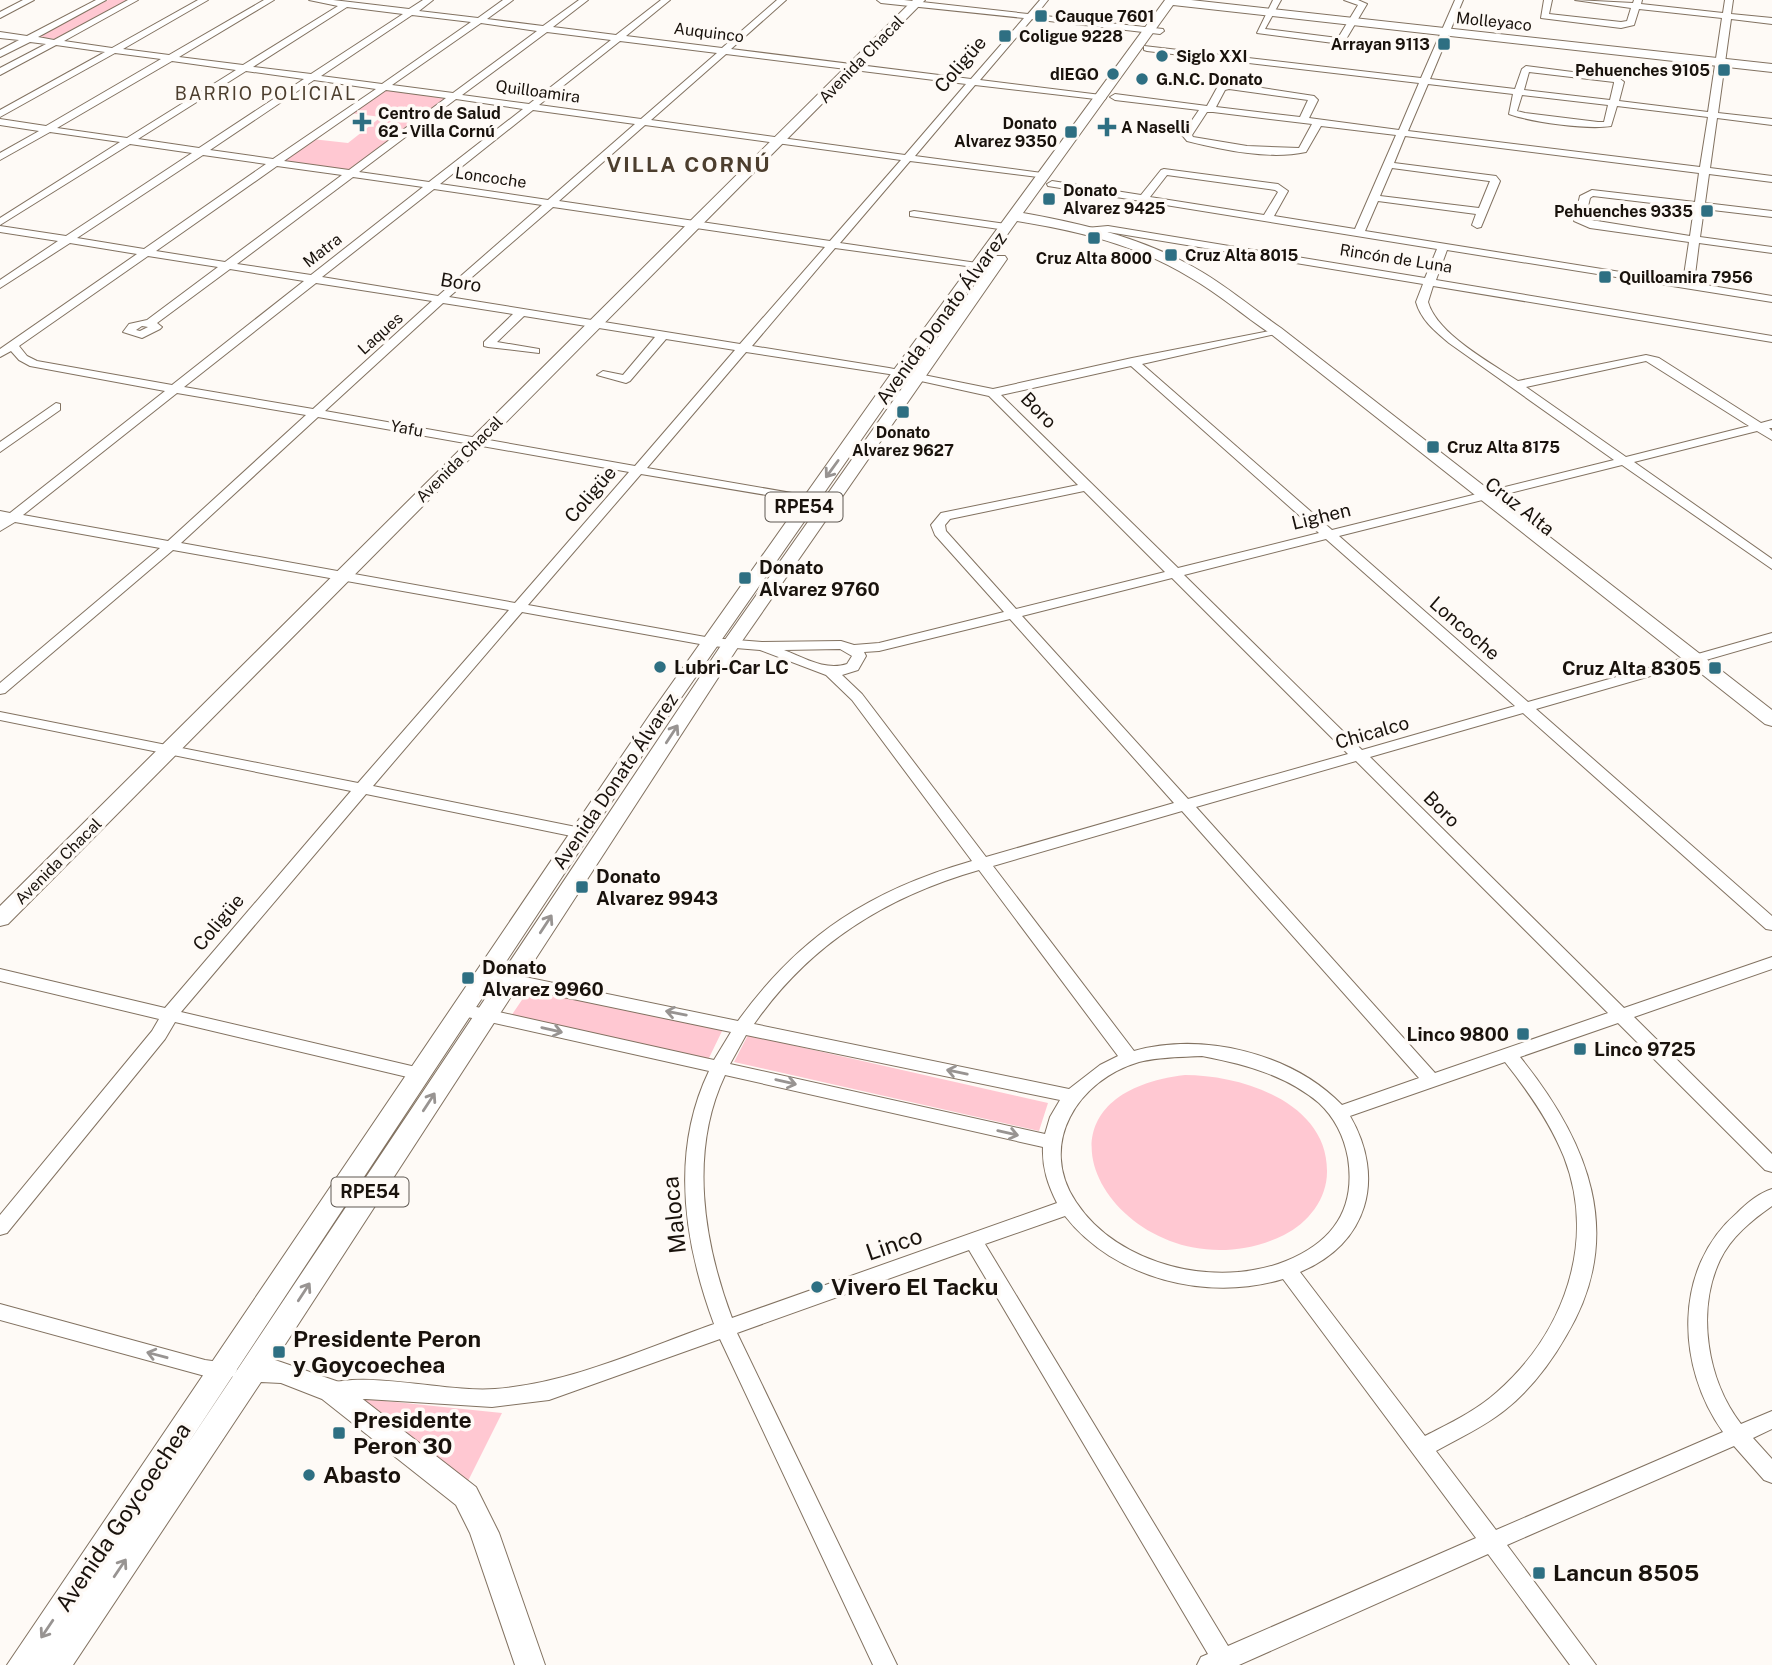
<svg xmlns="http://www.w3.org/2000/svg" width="1772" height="1665" font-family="'Public Sans',sans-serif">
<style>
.green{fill:#ffc8d2}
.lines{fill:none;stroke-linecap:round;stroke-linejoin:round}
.minor-casing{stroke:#827261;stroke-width:2}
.major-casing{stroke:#827261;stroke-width:2}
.minor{fill:#fff;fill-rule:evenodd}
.major{fill:#fff;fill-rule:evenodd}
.oneway{stroke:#989492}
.poi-dot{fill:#2e6f82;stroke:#fefaf6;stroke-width:2.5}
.labels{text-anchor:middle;stroke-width:7;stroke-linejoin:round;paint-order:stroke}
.far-poi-label{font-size:16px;font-weight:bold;fill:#19120c;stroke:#fefaf6;text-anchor:start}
.far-street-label{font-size:16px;fill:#19120c;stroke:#fefaf6}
.far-neighbourhood-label{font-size:18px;letter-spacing:2px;fill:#4c3e2e;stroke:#fefaf6}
.shield{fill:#fefaf6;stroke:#5e5852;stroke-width:2}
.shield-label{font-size:18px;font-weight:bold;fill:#19120c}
.street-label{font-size:19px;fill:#19120c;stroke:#fefaf6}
.poi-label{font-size:19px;font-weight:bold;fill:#19120c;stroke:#fefaf6;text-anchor:start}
.far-district-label{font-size:21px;font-weight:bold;letter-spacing:2px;fill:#4c3e2e;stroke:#fefaf6}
.near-street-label{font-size:23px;fill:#19120c;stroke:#fefaf6}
.near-poi-label{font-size:23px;font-weight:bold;fill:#19120c;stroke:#fefaf6;text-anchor:start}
</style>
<rect width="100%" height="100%" fill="#fefaf6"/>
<path class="green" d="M108,0H129L54,39L38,37Z
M386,88L450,97L348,172L281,161L312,139L348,143L381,117L350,113Z
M528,991L724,1027L708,1060L511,1016Z
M748,1035L1048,1103L1039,1131L734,1062Z
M1185,1075C1241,1075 1328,1102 1327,1172C1327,1199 1308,1223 1284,1235C1133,1307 993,1098 1185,1075Z
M356,1398L502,1413L462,1493Z"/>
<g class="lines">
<defs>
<path id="minor" d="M23,0H34L0,18V12Z
M96,0H106L38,37L54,40L128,0H138L64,41L112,48L198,0H208L123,49L169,55L264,0H274L179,57L243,65L338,6L309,0H333L409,9L423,0H433L419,11L478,18L503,0H513L487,19L543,26L579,0H588L553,27L616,35L661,0H670L626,36L722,48L777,0H786L731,49L971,79L1024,18L881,3L877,0H904L1028,14L1040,0H1048L1036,15L1163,29L1164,31L1160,34L1032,19L980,80L1101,95L1106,98L1104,100L975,85L915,156L1042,173L1046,174V178L910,161L840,243L977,263L982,266L981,268L835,248L752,346L889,368L993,389L1132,358L1280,329V333L1142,364L1332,530L1614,460L1449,343C1435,331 1421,320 1416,302L1423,284L1108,232H1086V228L1108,226L1425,278L1437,249L1048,186L1047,184L1052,181L1141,195L1161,170L1164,169L1278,184L1288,191L1274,216L1355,229L1396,135L1321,126L1306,152C1269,160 1223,150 1187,141L1182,135L1199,110L1115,100L1110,97L1115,94L1207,106L1218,86L1229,83L1314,96L1318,100L1309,118L1399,130L1419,83L1147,51L1144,50V46L1421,78L1455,0H1463L1430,79L1515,89L1522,69L1526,66L1619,78L1624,82L1619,101L1708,112L1722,18L1639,9L1634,25L1621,28L1541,18L1544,0H1552L1549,14L1621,22L1627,21L1631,8L1575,0L1633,3L1634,0H1642L1641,4L1723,13L1725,0H1733L1731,14L1772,18V24L1731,19L1718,113L1772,119V125L1717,118L1710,168L1772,176V182L1709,174L1705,203L1772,211V217L1704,209L1700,237L1772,247V253L1699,243L1694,283L1772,296V302L1447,250L1436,280L1772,336V342L1433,286L1428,302C1437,334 1491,363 1518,381L1646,355L1659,358L1761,423L1772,420V428H1769L1772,431V440L1757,431L1634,462L1772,559V569L1622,465L1339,536L1528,702L1772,633V641L1536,709L1772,916V930L1766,929L1523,713L1370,757L1624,1008L1772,957V969L1634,1017L1772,1154V1172L1765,1170L1618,1023L1520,1057C1588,1141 1627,1235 1566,1336C1550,1364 1530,1390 1505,1410C1484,1427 1459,1438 1436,1451L1496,1530L1723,1432C1676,1366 1673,1268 1737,1213C1747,1203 1759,1193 1772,1189V1206C1752,1220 1731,1237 1720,1260C1696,1311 1707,1380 1741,1424L1772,1411V1429L1753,1438L1772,1459V1483L1764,1480L1734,1446L1507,1545L1596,1665H1570L1488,1554L1239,1665H1197L1201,1657L1208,1654L969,1250L737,1333L897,1665H873L720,1339L549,1400L492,1407L366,1399L332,1400L325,1397L322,1391L325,1385C367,1370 447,1393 495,1389C571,1383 643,1349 714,1324C684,1243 670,1152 709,1071L463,1016L457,1014L454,1010L457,1006L463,1004L714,1060L731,1032L486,981L480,979L477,975L480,971L486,969L738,1021C800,935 871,890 972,861L852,700L826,675L760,650L711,646L522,612L373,786L581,828L587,829L589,833L587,837L581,838L366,794L181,1012L420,1068L426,1069L429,1074L426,1079L420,1080L175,1022L165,1039L7,1233L0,1235V1215L152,1031L159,1019L0,981V969L165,1008L351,791L0,720V712L358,783L509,610L173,550L5,693L0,694V683L160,548L15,522L0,531V511L10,513L165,391L30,366L19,360L11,351L0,357V349L137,254L70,243L0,288V280L58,241L0,232V226L66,236L192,153L130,144L0,225V218L120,142L50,132L0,160V153L39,131L0,125V119L46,126L161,59L115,53L0,117V110L105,52L56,45L0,75V68L46,44L30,42L0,57V50L19,40L0,38V32L27,36ZM347,7L403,14L311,74L253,67ZM412,15L471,22L382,84L321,76ZM481,23L537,31L453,93L392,85ZM547,32L611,40L529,104L462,95ZM620,41L717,53L641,119L539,105ZM726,54L966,84L905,155L651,120ZM172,61L236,70L127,138L57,128ZM246,71L304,79L199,148L138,139ZM1529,72L1614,82V83L1610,100L1524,90ZM314,80L376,89L273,159L210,150ZM1428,84L1513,94L1509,114C1531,122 1588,130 1611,126L1617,106L1708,117L1700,167L1408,131ZM1229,89L1308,100L1300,117L1216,107L1225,90ZM386,90L446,98L349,170L284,161ZM1522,95L1608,105L1604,122H1598L1525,113L1517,111ZM456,99L523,109L429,182L359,172ZM533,110L635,124L548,200L440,184ZM1207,112H1213L1312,124L1299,148L1247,146L1193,137L1192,135ZM645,125L901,160L830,241L559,201ZM1405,136L1699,173L1695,202L1592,190L1580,196L1574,221L1590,228L1689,242L1683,282L1365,231L1378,201L1476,214L1472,225L1477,228L1481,227L1500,181L1496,176L1394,163ZM203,155L266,164L144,249L77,238ZM277,166L342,175L225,262L156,251ZM1392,168L1489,181H1490L1479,208L1380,196ZM1167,175L1275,190L1278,192L1264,215L1150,197ZM353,177L423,187L311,275L237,264ZM434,189L542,205L438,296L322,277ZM1593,196L1694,208L1690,236L1585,219L1590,198ZM553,207L825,247L740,344L449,297ZM148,256L218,267L147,320L129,324L123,332L142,338L160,329L162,327L157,323L230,269L304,281L172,385L37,361L27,356L19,346ZM316,283L432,301L313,409L184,387ZM443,303L513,314L484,342V346L488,347L539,353V349L497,342L524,316L655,337L623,375L603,371L597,375L626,383L630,381L666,339L735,350L635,466L325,411ZM142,326L148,327L140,331L136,330ZM746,352L889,374L989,396L1078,485L941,513L931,525L935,535L1004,612L879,643L854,645L841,641L762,642L711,638L528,605L641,474L814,503V497L809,496L647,468ZM1646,361L1749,426L1626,457L1526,387ZM1131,366L1319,533L1178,568L1001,395ZM177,393L306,415L168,541L23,515ZM318,417L629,472L515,603L181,543ZM1084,491L1165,572L1016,609L946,531L945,525L950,519ZM1326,539L1515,706L1362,750L1184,575ZM1172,578L1348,754L1188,799L1022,616ZM1010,619L1174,803L986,857L862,694L842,675L858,670L866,656L864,652L879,651ZM840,649L852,656L847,664C825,671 805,658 784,650ZM1356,761L1608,1013L1435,1073L1196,807ZM1182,811L1419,1078L1342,1105C1292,1053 1203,1032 1134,1051L993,866ZM979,870L1118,1056L1100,1065L1069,1089L754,1024C810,944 885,897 979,870ZM746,1035L1060,1100L1050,1117L1045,1134L730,1064ZM1202,1056C1244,1064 1286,1075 1319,1103C1335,1118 1344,1136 1348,1158C1356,1209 1333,1242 1286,1261C1217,1289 1118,1266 1076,1202C1037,1144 1078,1080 1139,1062C1159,1057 1181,1057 1202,1056ZM1505,1062C1528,1091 1550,1122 1564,1157C1597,1242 1564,1333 1497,1392C1476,1411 1450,1423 1425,1436L1300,1272C1368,1244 1386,1178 1350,1116ZM725,1075L1043,1147C1042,1168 1048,1185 1057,1203L732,1318C703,1241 689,1151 725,1075ZM1065,1216C1114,1279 1208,1302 1283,1279L1476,1538L1228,1646L985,1244Z
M1273,0H1281L1265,29L1338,38L1358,5L1344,0H1358L1367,4L1345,41L1341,44L1257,33Z
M914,211L1006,224L1011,227L1006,230L910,216V212Z
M56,403L60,404V410L0,452V442Z
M0,1304L205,1360L234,1364L237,1370L234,1376L227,1378L205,1376L0,1320Z"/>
<path id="major" d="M913,0H925L8,924L0,926V906Z
M1165,0H1191L1772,64V72L1173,5L1023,213C1085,224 1147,239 1202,272C1229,288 1255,310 1281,328L1772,710V726L1765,724L1271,334C1244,316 1219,294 1191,278C1138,245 1078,231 1017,221L905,377L667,718L185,1448L722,644L995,256H1005L1007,259L740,644L275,1360L342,1383L476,1487L499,1533L545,1665H515L470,1533L456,1505L322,1399L281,1383L261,1382L73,1665H7L651,713L893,371Z"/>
</defs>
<use href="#minor" class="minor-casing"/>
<use href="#major" class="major-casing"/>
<use href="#minor" class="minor"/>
<use href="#major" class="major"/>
</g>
<defs><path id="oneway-shaft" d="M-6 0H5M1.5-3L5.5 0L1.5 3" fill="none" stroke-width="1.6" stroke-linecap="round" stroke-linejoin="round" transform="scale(1.75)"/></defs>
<g class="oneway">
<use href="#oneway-shaft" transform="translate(832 469) rotate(126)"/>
<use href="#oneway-shaft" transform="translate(672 734) rotate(-57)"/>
<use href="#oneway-shaft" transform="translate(546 924) rotate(-57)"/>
<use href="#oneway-shaft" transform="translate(676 1013) rotate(-169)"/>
<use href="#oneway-shaft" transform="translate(552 1030) rotate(13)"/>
<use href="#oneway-shaft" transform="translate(957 1072) rotate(-168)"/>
<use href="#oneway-shaft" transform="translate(786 1082) rotate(13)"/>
<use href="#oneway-shaft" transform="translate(429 1102) rotate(-57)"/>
<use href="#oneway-shaft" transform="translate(1008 1133) rotate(13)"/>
<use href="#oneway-shaft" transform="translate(304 1292) rotate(-57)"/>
<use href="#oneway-shaft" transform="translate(157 1355) rotate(-165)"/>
<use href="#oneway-shaft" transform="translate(120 1568) rotate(-56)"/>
<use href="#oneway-shaft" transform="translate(47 1629) rotate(124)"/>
</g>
<g class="poi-dot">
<rect x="1034" y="9" width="14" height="14" rx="3.5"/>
<rect x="998" y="29" width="14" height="14" rx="3.5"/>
<rect x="1437" y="37" width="14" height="14" rx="3.5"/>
<circle cx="1162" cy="56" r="7"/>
<rect x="1717" y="63" width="14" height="14" rx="3.5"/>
<circle cx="1113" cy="74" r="7"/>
<circle cx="1142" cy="79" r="7"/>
<path d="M358.5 111.5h7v7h7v7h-7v7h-7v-7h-7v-7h7z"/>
<path d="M1103.5 116.5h7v7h7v7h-7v7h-7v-7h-7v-7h7z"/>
<rect x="1064" y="125" width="14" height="14" rx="3.5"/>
<rect x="1042" y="192" width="14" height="14" rx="3.5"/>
<rect x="1700" y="204" width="14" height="14" rx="3.5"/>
<rect x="1087" y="231" width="14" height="14" rx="3.5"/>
<rect x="1164" y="248" width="14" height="14" rx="3.5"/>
<rect x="1598" y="270" width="14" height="14" rx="3.5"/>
<rect x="896" y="405" width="14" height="14" rx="3.5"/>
<rect x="1426" y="440" width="14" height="14" rx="3.5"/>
<rect x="738" y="571" width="14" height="14" rx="3.5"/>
<circle cx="660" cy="667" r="7"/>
<rect x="1708" y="661" width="14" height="14" rx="3.5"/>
<rect x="575" y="880" width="14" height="14" rx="3.5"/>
<rect x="461" y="971" width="14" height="14" rx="3.5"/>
<rect x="1516" y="1027" width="14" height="14" rx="3.5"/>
<rect x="1573" y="1042" width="14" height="14" rx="3.5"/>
<circle cx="817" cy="1287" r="7"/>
<rect x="272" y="1345" width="14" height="14" rx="3.5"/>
<rect x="332" y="1426" width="14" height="14" rx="3.5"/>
<circle cx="309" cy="1475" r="7"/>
<rect x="1532" y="1566" width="14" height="14" rx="3.5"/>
</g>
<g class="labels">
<g class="far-poi-label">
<text x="1055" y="22">Cauque 7601</text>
<text x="1019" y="42">Coligue 9228</text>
<text x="1430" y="50" text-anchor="end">Arrayan 9113</text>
<text x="1176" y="62">Siglo XXI</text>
<text x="1710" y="76" text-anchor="end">Pehuenches 9105</text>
<text x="1099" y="80" text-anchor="end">dIEGO</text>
<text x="1156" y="85">G.N.C. Donato</text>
<text x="378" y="119">Centro de Salud<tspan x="378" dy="18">62 - Villa Cornú</tspan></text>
<text x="1057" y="129" text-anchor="end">Donato<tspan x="1057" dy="18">Alvarez 9350</tspan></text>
<text x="1121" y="133">A Naselli</text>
<text x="1063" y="196">Donato<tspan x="1063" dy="18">Alvarez 9425</tspan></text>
<text x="1693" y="217" text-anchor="end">Pehuenches 9335</text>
<text x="1185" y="261">Cruz Alta 8015</text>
<text x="1094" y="264" text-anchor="middle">Cruz Alta 8000</text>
<text x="1619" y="283">Quilloamira 7956</text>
<text x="903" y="438" text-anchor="middle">Donato<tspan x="903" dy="18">Alvarez 9627</tspan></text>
<text x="1447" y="453">Cruz Alta 8175</text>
</g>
<g class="far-street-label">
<text transform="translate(1494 21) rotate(6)" y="6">Molleyaco</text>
<text transform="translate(709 32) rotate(7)" y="6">Auquinco</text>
<text transform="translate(861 59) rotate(-46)" y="6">Avenida Chacal</text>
<text transform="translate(538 91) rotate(8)" y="6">Quilloamira</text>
<text transform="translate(491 177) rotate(8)" y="6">Loncoche</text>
<text transform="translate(322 250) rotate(-38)" y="6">Matra</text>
<text transform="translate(1396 258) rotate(9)" y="6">Rincón de Luna</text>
<text transform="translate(380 333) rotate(-42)" y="6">Laques</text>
<text transform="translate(407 428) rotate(10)" y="6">Yafu</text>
<text transform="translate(459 459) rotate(-45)" y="6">Avenida Chacal</text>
<text transform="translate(58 861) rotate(-45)" y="6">Avenida Chacal</text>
</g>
<g class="far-neighbourhood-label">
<text x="266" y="100">BARRIO POLICIAL</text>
</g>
<g class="shield">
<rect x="765.5" y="492.5" width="77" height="29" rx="5"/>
<rect x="331.5" y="1177.5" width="77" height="29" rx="5"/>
</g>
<g class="shield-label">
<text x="804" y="513">RPE54</text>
<text x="370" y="1198">RPE54</text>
</g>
<g class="street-label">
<text transform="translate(960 64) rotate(-49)" y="7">Coligüe</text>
<text transform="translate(461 282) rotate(9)" y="7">Boro</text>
<text transform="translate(941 318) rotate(-54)" y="7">Avenida Donato Álvarez</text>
<text transform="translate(1039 410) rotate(46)" y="7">Boro</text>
<text transform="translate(590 494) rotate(-49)" y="7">Coligüe</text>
<text transform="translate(1520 506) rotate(38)" y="7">Cruz Alta</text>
<text transform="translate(1321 516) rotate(-14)" y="7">Lighen</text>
<text transform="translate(1465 628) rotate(41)" y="7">Loncoche</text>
<text transform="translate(1372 732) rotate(-16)" y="7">Chicalco</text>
<text transform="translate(615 781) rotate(-56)" y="7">Avenida Donato Álvarez</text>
<text transform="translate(1442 809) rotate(45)" y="7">Boro</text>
<text transform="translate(218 922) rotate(-50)" y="7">Coligüe</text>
</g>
<g class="poi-label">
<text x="759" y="574">Donato<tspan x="759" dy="22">Alvarez 9760</tspan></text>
<text x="674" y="674">Lubri-Car LC</text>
<text x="1701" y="675" text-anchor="end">Cruz Alta 8305</text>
<text x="596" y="883">Donato<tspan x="596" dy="22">Alvarez 9943</tspan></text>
<text x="482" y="974">Donato<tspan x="482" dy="22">Alvarez 9960</tspan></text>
<text x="1509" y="1041" text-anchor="end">Linco 9800</text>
<text x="1594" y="1056">Linco 9725</text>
</g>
<g class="far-district-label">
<text x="689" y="172">VILLA CORNÚ</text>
</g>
<g class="near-street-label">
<text transform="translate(674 1215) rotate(-96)" y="8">Maloca</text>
<text transform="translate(894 1244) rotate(-19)" y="8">Linco</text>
<text transform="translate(123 1517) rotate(-56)" y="8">Avenida Goycoechea</text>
</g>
<g class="near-poi-label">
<text x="831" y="1295">Vivero El Tacku</text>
<text x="293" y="1347">Presidente Peron<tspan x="293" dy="26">y Goycoechea</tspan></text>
<text x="353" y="1428">Presidente<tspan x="353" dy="26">Peron 30</tspan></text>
<text x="323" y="1483">Abasto</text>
<text x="1553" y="1581">Lancun 8505</text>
</g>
</g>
</svg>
